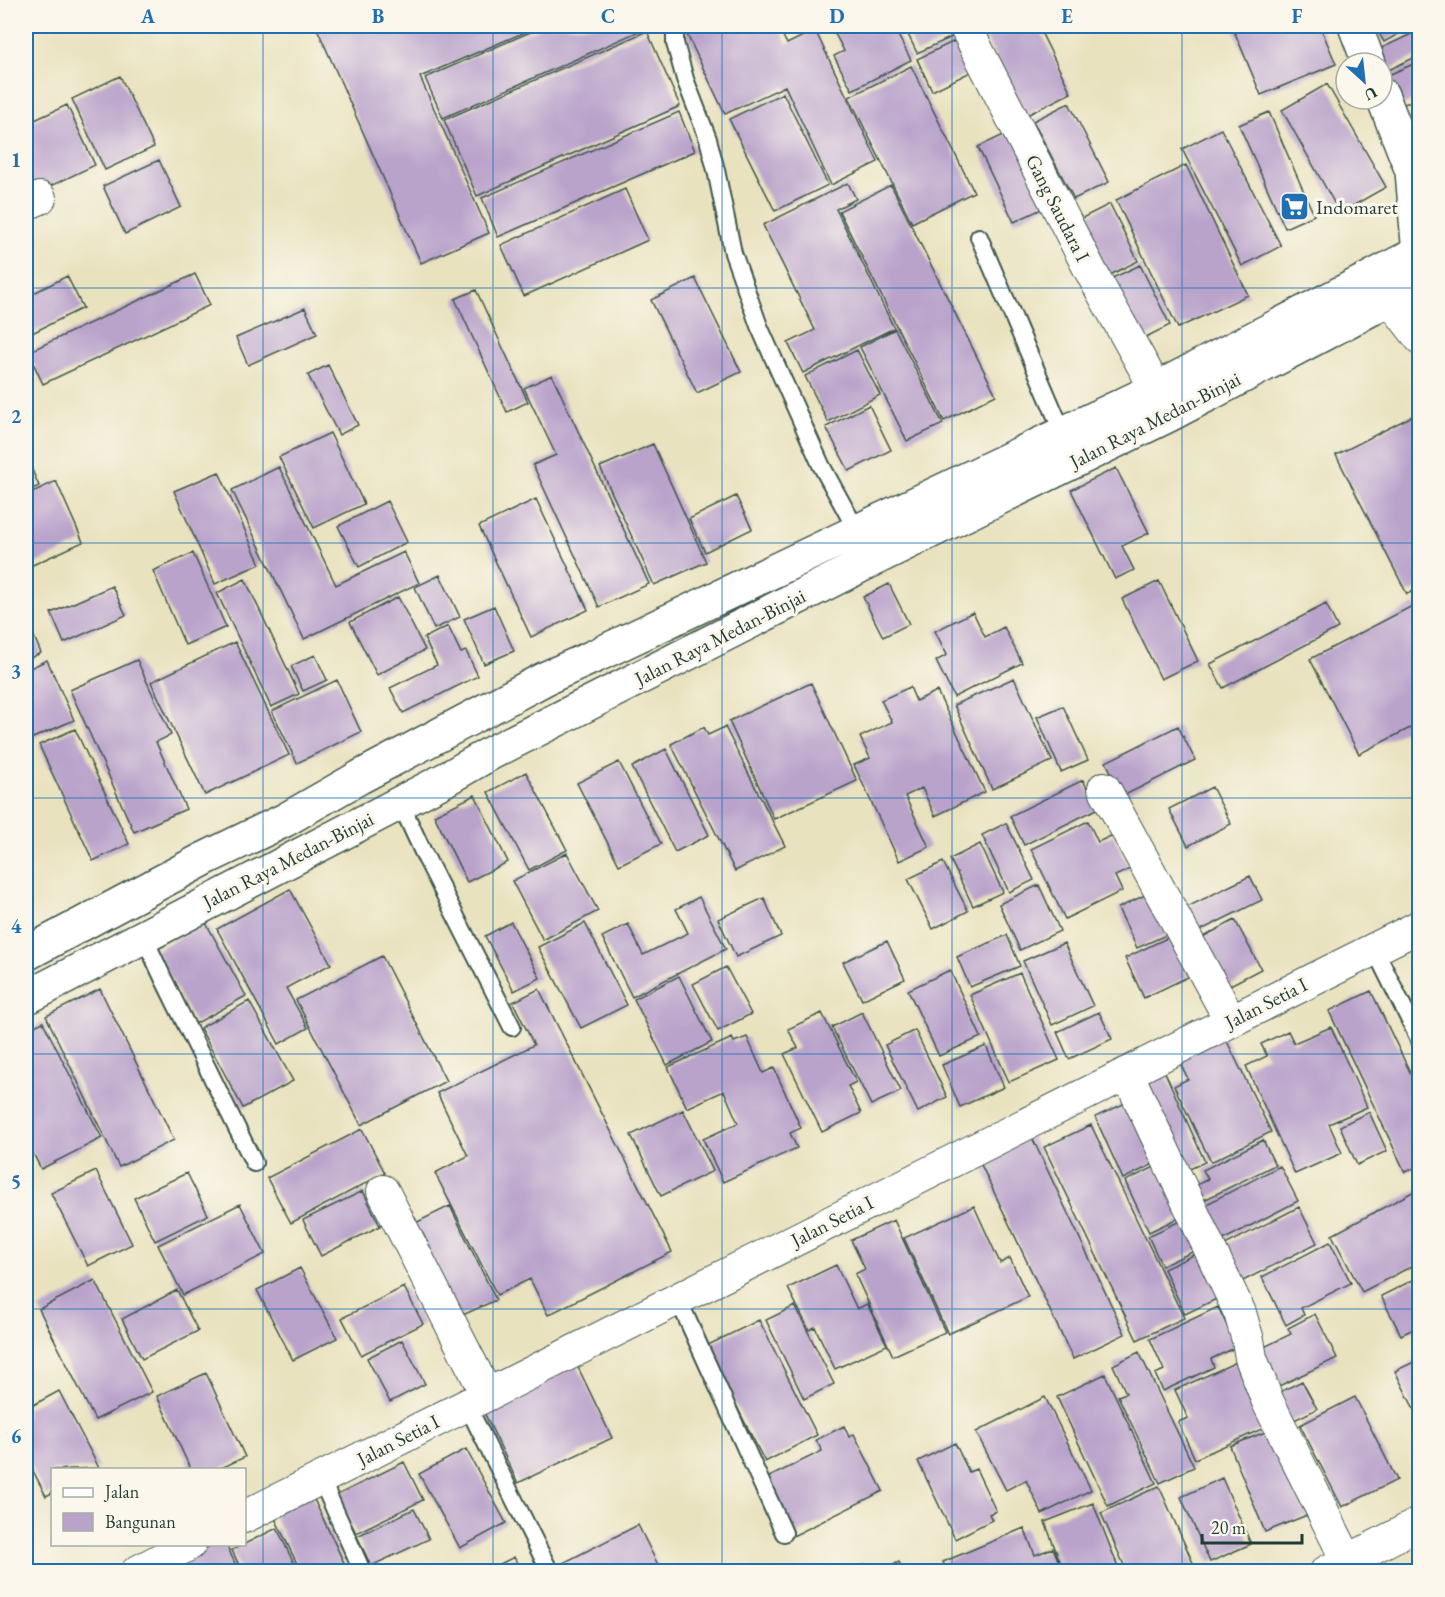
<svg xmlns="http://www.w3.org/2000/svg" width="1445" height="1597" font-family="'EB Garamond',serif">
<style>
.building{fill:#b9a3cb}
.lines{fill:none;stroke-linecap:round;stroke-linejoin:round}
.service-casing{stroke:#3d5649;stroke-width:20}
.minor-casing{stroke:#3d5649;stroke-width:34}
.tertiary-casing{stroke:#3d5649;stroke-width:36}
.trunk-casing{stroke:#3d5649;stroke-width:36}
.service{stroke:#fff;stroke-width:16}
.minor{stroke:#fff;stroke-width:32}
.tertiary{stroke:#fff;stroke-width:33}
.trunk{stroke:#fff;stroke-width:33}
.grid{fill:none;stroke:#1f6fb2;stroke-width:1.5;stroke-opacity:0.55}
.labels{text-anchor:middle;stroke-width:6;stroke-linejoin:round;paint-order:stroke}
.poi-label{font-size:20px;fill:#1f3d34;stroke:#fbf7ec;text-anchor:start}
.street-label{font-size:20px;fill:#1f3d34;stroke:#fbf7ec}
.neatline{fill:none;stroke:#1f6fb2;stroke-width:2}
.grid-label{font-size:20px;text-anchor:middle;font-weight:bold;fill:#1f6fb2}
</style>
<rect width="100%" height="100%" fill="#fbf7ec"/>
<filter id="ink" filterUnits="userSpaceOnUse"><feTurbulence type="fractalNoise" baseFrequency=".0167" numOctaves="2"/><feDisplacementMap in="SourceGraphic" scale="12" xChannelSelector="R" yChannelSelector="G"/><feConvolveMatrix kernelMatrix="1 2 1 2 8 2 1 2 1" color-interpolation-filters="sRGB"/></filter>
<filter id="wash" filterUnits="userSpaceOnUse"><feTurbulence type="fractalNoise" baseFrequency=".008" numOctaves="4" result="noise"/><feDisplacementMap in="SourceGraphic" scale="24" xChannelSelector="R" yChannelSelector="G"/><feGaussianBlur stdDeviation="1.35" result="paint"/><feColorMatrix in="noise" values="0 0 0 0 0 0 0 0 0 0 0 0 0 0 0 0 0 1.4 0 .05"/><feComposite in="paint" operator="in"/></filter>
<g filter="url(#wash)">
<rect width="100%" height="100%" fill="#e9e2bf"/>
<g id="blocks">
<path class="building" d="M316,26H539L420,77L489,233L421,263Z
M544,26H642L644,29L443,118L425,78Z
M683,26H778L787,44L815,30L878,162L831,185L785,86L725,114Z
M831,26H893L911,60L852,90L834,56L844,51Z
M904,26H963L965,31L917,53Z
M980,26H1038L1071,93L1025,116Z
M1068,26H1084L1072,32Z
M1232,26H1320L1336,64L1261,95Z
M1375,26H1413L1384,42Z
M1420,30V55L1382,73L1373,52Z
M647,31L680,106L477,196L444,120Z
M963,37L979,68L932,91L917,59Z
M1418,62L1420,66V98L1399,106L1386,76Z
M911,66L974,192L912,223L849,97Z
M120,76L154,147L105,170L72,99Z
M1327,84L1386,187L1340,213L1282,110Z
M783,93L828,185L775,211L729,119Z
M1069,103L1109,182L1074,199L1033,121Z
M67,105L95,165L36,193L26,171V124Z
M1420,111V136H1419L1411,115Z
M679,112L695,151L498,237L482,198Z
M1269,112L1314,215L1285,228L1239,125Z
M1221,129L1281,246L1242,266L1182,149Z
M1012,131L1048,206L1014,222L978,147Z
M159,160L181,207L125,234L103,186Z
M1186,165L1248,295L1178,328L1116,200Z
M848,183L856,199L836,209L894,328L803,373L788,343L815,330L763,225Z
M891,185L996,395L944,421L839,211Z
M625,189L648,240L524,296L501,245Z
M1110,204L1138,261L1106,277L1078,220Z
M1140,265L1170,325L1136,342L1106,281Z
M195,274L210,305L43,384L28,352Z
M67,276L83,308L26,336V297Z
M695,278L741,372L697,393L651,300Z
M476,290L528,402L507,412L455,299Z
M305,308L317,334L248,365L236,338Z
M895,329L943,424L907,441L860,347Z
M857,350L880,395L828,422L805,376Z
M328,365L358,425L339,435L308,375Z
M552,375L649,584L599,607L533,465L556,455L524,388Z
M869,405L891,450L849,471L826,427Z
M1420,412V588L1407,594L1336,455Z
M330,433L364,504L314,528L279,457Z
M653,444L706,562L654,585L600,467Z
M26,456L39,486L26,492Z
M279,467L336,585L404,552L419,583L304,639L232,490Z
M1116,468L1149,533L1122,546L1134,570L1115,579L1071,490Z
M219,472L260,564L215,584L174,491Z
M56,481L83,542L26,568V495Z
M736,496L752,529L705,552L689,519Z
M536,499L588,610L531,637L479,526Z
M387,501L407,542L359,567L338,526Z
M193,553L226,627L185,645L153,571Z
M440,575L460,617L434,629L415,587Z
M245,579L299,694L271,707L217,593Z
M1159,581L1198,661L1161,679L1122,599Z
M889,584L909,624L883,637L863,597Z
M112,586L126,615L64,643L51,613Z
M398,597L425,650L377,675L350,622Z
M1420,602V723L1359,754L1310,659Z
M1326,604L1338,628L1223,688L1210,664Z
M494,606L514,651L484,664L464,619Z
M973,612L985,637L1004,627L1022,663L954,697L936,661L947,655L935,631Z
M26,618L41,653L26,660Z
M448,626L461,653L466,651L478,676L403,713L390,688L437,665L424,638Z
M235,642L289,755L205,795L151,682Z
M315,655L327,680L303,691L291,666Z
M47,660L74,720L26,741V670Z
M137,660L171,735L156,742L186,809L134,832L70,690Z
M1014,678L1052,761L992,789L954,705Z
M337,680L361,732L297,763L272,711Z
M811,683L857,781L774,819L729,721Z
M910,687L916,701L937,691L985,792L935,816L922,788L905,796L929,847L899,861L854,765L870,758L860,737L892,722L881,700Z
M1063,706L1088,760L1061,772L1037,717Z
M1178,726L1195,760L1123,796L1106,762Z
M704,727L708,735L725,727L785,846L735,871L671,744Z
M75,729L129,844L93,861L39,745Z
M666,749L709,835L675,852L632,767Z
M619,762L661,844L619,865L577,783Z
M526,772L567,850L529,870L488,792Z
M1083,780L1097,809L1024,845L1010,816Z
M1212,787L1231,824L1188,846L1169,809Z
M475,795L508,862L467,882L434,815Z
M1088,821L1098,842L1113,835L1130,869L1115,876L1122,891L1065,919L1031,849Z
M1006,823L1034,880L1009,892L982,835Z
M980,844L1003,892L973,906L950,859Z
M567,853L598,911L543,940L512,881Z
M943,862L968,911L933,929L908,879Z
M1250,876L1262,900L1191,935L1179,911Z
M1039,885L1060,931L1020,950L999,904Z
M290,889L331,964L286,988L308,1028L279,1044L217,929Z
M1147,894L1166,935L1137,948L1118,908Z
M699,897L726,949L632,997L602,937L628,924L643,955L688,933L676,909Z
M764,898L781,936L736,957L718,919Z
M1235,920L1261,969L1219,991L1193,942Z
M511,922L540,978L514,991L485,936Z
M206,923L246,996L195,1024L156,950Z
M585,923L627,1005L581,1028L538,947Z
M1007,935L1020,966L970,987L957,957Z
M1169,937L1188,977L1144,998L1125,958Z
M887,941L905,979L862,1000L843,962Z
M1064,943L1093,1006L1052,1025L1023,961Z
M382,956L446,1081L361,1125L296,1000Z
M726,967L751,1014L718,1031L693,984Z
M950,970L981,1037L939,1056L908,990Z
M1020,973L1059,1060L1009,1082L970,995Z
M679,976L712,1042L667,1065L634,999Z
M100,989L174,1140L119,1167L46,1016Z
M539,989L672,1252L548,1315L530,1279L497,1295L435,1173L468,1156L437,1093L534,1045L513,1002Z
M1371,991L1420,1093V1166L1405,1172L1329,1011Z
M249,1001L293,1081L243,1108L200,1028Z
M862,1012L901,1091L871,1105L832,1027Z
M1099,1012L1112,1039L1069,1059L1057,1032Z
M822,1013L856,1082L848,1086L861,1113L822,1132L784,1054L798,1048L788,1029Z
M43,1022L102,1138L41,1169L26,1139V1030Z
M1331,1027L1367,1107L1329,1124L1342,1153L1295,1174L1246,1066L1267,1056L1261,1044L1288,1031L1294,1043Z
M915,1030L947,1097L918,1112L885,1045Z
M1222,1031L1271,1132L1211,1162L1174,1086L1188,1079L1176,1054Z
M747,1037L763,1073L774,1068L801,1128L790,1133L797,1148L723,1182L703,1139L738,1123L724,1091L687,1108L668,1067L732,1038L734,1042Z
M986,1046L1004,1087L960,1107L942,1065Z
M1159,1059L1205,1162L1179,1174L1133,1071Z
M1134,1099L1162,1160L1123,1179L1095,1117Z
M683,1110L713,1171L661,1196L631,1135Z
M1369,1112L1387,1151L1357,1165L1340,1126Z
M1091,1125L1184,1318L1137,1340L1044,1147Z
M362,1129L385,1173L291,1223L267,1178Z
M1028,1129L1125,1334L1073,1359L976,1154Z
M1263,1140L1275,1165L1204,1200L1197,1185L1208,1179L1203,1170Z
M1163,1163L1187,1214L1149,1232L1125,1181Z
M1280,1166L1298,1201L1219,1242L1201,1207Z
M96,1171L132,1244L88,1266L51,1193Z
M187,1173L208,1215L155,1241L134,1198Z
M1420,1188V1262L1362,1292L1332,1235Z
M363,1191L380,1226L321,1256L303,1220Z
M240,1204L265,1254L183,1295L158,1245Z
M450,1206L496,1300L452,1320L407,1227Z
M974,1206L1000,1263L1010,1258L1028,1297L948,1334L904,1238Z
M1299,1207L1317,1243L1239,1283L1221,1247Z
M1189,1217L1203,1247L1162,1266L1148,1236Z
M894,1220L945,1332L893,1356L855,1274L865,1269L851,1240Z
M1330,1242L1351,1283L1301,1308L1304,1315L1286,1325L1262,1277Z
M1204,1250L1225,1295L1185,1314L1164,1269Z
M836,1265L857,1309L867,1304L887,1345L835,1369L815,1327L809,1330L788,1288Z
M300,1268L337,1338L293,1360L257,1290Z
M1415,1279L1420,1288V1326L1401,1335L1381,1296Z
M95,1280L152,1392L95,1420L39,1309Z
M404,1287L423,1324L361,1355L342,1318Z
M177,1290L198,1331L142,1359L122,1319Z
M795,1306L834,1384L804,1399L766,1320Z
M1218,1307L1237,1347L1211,1359L1214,1367L1163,1391L1155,1374L1164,1370L1150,1339Z
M1315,1314L1337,1358L1277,1387L1258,1350L1291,1334L1288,1328Z
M759,1320L817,1435L765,1462L706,1346Z
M402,1340L425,1384L390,1402L367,1358Z
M1139,1352L1194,1467L1160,1483L1118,1396L1126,1393L1113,1365Z
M1243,1359L1273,1424L1195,1459L1178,1422L1188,1418L1175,1390Z
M1420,1359V1421L1395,1371Z
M575,1361L612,1438L518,1483L481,1406Z
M206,1373L245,1457L217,1470H191L157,1396Z
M1105,1374L1156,1483L1108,1506L1057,1397Z
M1302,1381L1317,1409L1282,1426L1268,1398Z
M59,1391L99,1468L52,1470V1493L46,1496L26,1457V1409Z
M1045,1397L1091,1490L1042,1514L1026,1480L1006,1490L976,1432Z
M1355,1397L1397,1480L1342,1507L1300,1425Z
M844,1426L849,1437L854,1434L883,1491L793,1536L765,1479L822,1451L816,1440Z
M1278,1427L1312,1513L1265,1532L1230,1446Z
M955,1443L969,1472L976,1469L996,1511L989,1514L992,1520L955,1539L918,1461Z
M466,1449L506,1523L460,1548L419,1474Z
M404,1462L423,1500L356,1533L337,1495Z
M1222,1478L1251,1544L1210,1562L1181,1497Z
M1159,1486L1197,1572H1127L1101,1513Z
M310,1491L346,1567L337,1572H301L271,1510Z
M1093,1503L1120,1572H1064L1045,1522Z
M414,1509L429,1539L371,1566L357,1536Z
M638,1525L660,1569L656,1572H563L559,1565Z
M277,1528L298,1572H242L232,1550Z
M1024,1528L1035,1555L1053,1548L1063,1572H947L943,1562Z
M214,1544H226L239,1572H178L172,1559L191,1556Z
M514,1557L522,1572H484Z
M899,1562L904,1572H879Z
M865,1564L869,1572H850Z"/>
</g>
</g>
<g filter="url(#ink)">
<use href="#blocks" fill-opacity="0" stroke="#3d5649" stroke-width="1.5"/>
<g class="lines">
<defs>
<path id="service" d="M675,26V43L685,79L708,139L716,170L733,253L759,326L821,465L857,531
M979,237L1063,433
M400,802L423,852L512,1027
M143,935L163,978L254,1163
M1374,948L1420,1041
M678,1299L784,1533
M467,1405L550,1572
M321,1479L359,1564"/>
<path id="minor" d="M965,26L1090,270L1156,389
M26,204L40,198
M1379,276L1390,299L1420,338
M1104,788L1231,1021
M1127,1073L1240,1313L1248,1340L1251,1358L1268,1402L1347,1560
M383,1191L487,1395
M244,1517L1420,926
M137,1572L190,1544
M1326,1572L1420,1523"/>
<path id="tertiary" d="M1355,26L1369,63
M1382,95L1412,171L1420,266"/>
<path id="trunk" d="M26,954L204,859L285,820L360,777L546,678L595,656L1156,389L1420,252
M26,998L446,779L491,753L872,560L1169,415L1390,299L1420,286"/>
</defs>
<use href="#service" class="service-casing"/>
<use href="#minor" class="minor-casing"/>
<use href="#tertiary" class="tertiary-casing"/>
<use href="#trunk" class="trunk-casing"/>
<use href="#service" class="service"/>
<use href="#minor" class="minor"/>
<use href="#tertiary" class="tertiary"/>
<use href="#trunk" class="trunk"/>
</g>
</g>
<path class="grid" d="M263,26V1572M493,26V1572M722,26V1572M952,26V1572M1182,26V1572M26,288H1420M26,543H1420M26,798H1420M26,1054H1420M26,1309H1420"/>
<defs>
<symbol id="supermarket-square" viewBox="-11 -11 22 22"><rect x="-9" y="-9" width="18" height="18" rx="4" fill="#1f6fb2" stroke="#fbf7ec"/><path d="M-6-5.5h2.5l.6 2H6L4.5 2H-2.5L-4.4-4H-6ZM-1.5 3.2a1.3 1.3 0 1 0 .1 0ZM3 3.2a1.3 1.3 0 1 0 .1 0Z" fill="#fff"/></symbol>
</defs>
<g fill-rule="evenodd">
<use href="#supermarket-square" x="1278" y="190" width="33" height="33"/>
</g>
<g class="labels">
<g class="poi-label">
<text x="1316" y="214">Indomaret</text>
</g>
<g class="street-label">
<text transform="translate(1058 208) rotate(63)" y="7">Gang Saudara I</text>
<text transform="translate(1155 420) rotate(-27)" y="7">Jalan Raya Medan-Binjai</text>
<text transform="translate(720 637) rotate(-27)" y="7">Jalan Raya Medan-Binjai</text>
<text transform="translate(288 860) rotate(-27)" y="7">Jalan Raya Medan-Binjai</text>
<text transform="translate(1266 1003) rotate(-27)" y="7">Jalan Setia I</text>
<text transform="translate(832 1221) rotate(-27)" y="7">Jalan Setia I</text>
<text transform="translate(398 1440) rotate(-27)" y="7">Jalan Setia I</text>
</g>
</g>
<rect width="1445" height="1597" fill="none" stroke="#fbf7ec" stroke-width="66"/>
<rect x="51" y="1468" width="195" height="78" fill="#fbf7ec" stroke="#a3ada2" stroke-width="1.5"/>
<rect x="63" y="1488" width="30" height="9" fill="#ffffff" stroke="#a3ada2" stroke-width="1.5"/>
<text x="105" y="1498" font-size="18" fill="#1f3d34">Jalan</text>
<rect x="63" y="1513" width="30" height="18" fill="#b9a3cb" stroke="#a3ada2" stroke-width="1.5"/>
<text x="105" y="1528" font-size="18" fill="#1f3d34">Bangunan</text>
<g transform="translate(1364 81) rotate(153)"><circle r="28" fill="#fbf7ec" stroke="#a3ada2" stroke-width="1.5"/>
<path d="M0-4.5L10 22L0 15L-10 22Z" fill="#1f6fb2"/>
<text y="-9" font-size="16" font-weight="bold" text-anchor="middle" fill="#1f3d34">U</text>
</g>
<path d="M1202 1534v9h100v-9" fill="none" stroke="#1f3d34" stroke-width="3"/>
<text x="1211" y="1534" font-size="18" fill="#1f3d34" stroke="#fbf7ec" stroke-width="4.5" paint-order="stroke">20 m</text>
<rect x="33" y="33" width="1379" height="1531" class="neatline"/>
<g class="grid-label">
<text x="148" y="23">A</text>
<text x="378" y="23">B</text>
<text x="608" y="23">C</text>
<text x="837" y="23">D</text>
<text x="1067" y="23">E</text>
<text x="1297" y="23">F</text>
<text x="16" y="167">1</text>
<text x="16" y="423">2</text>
<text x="16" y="678">3</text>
<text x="16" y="933">4</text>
<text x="16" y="1188">5</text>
<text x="16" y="1443">6</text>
</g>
</svg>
